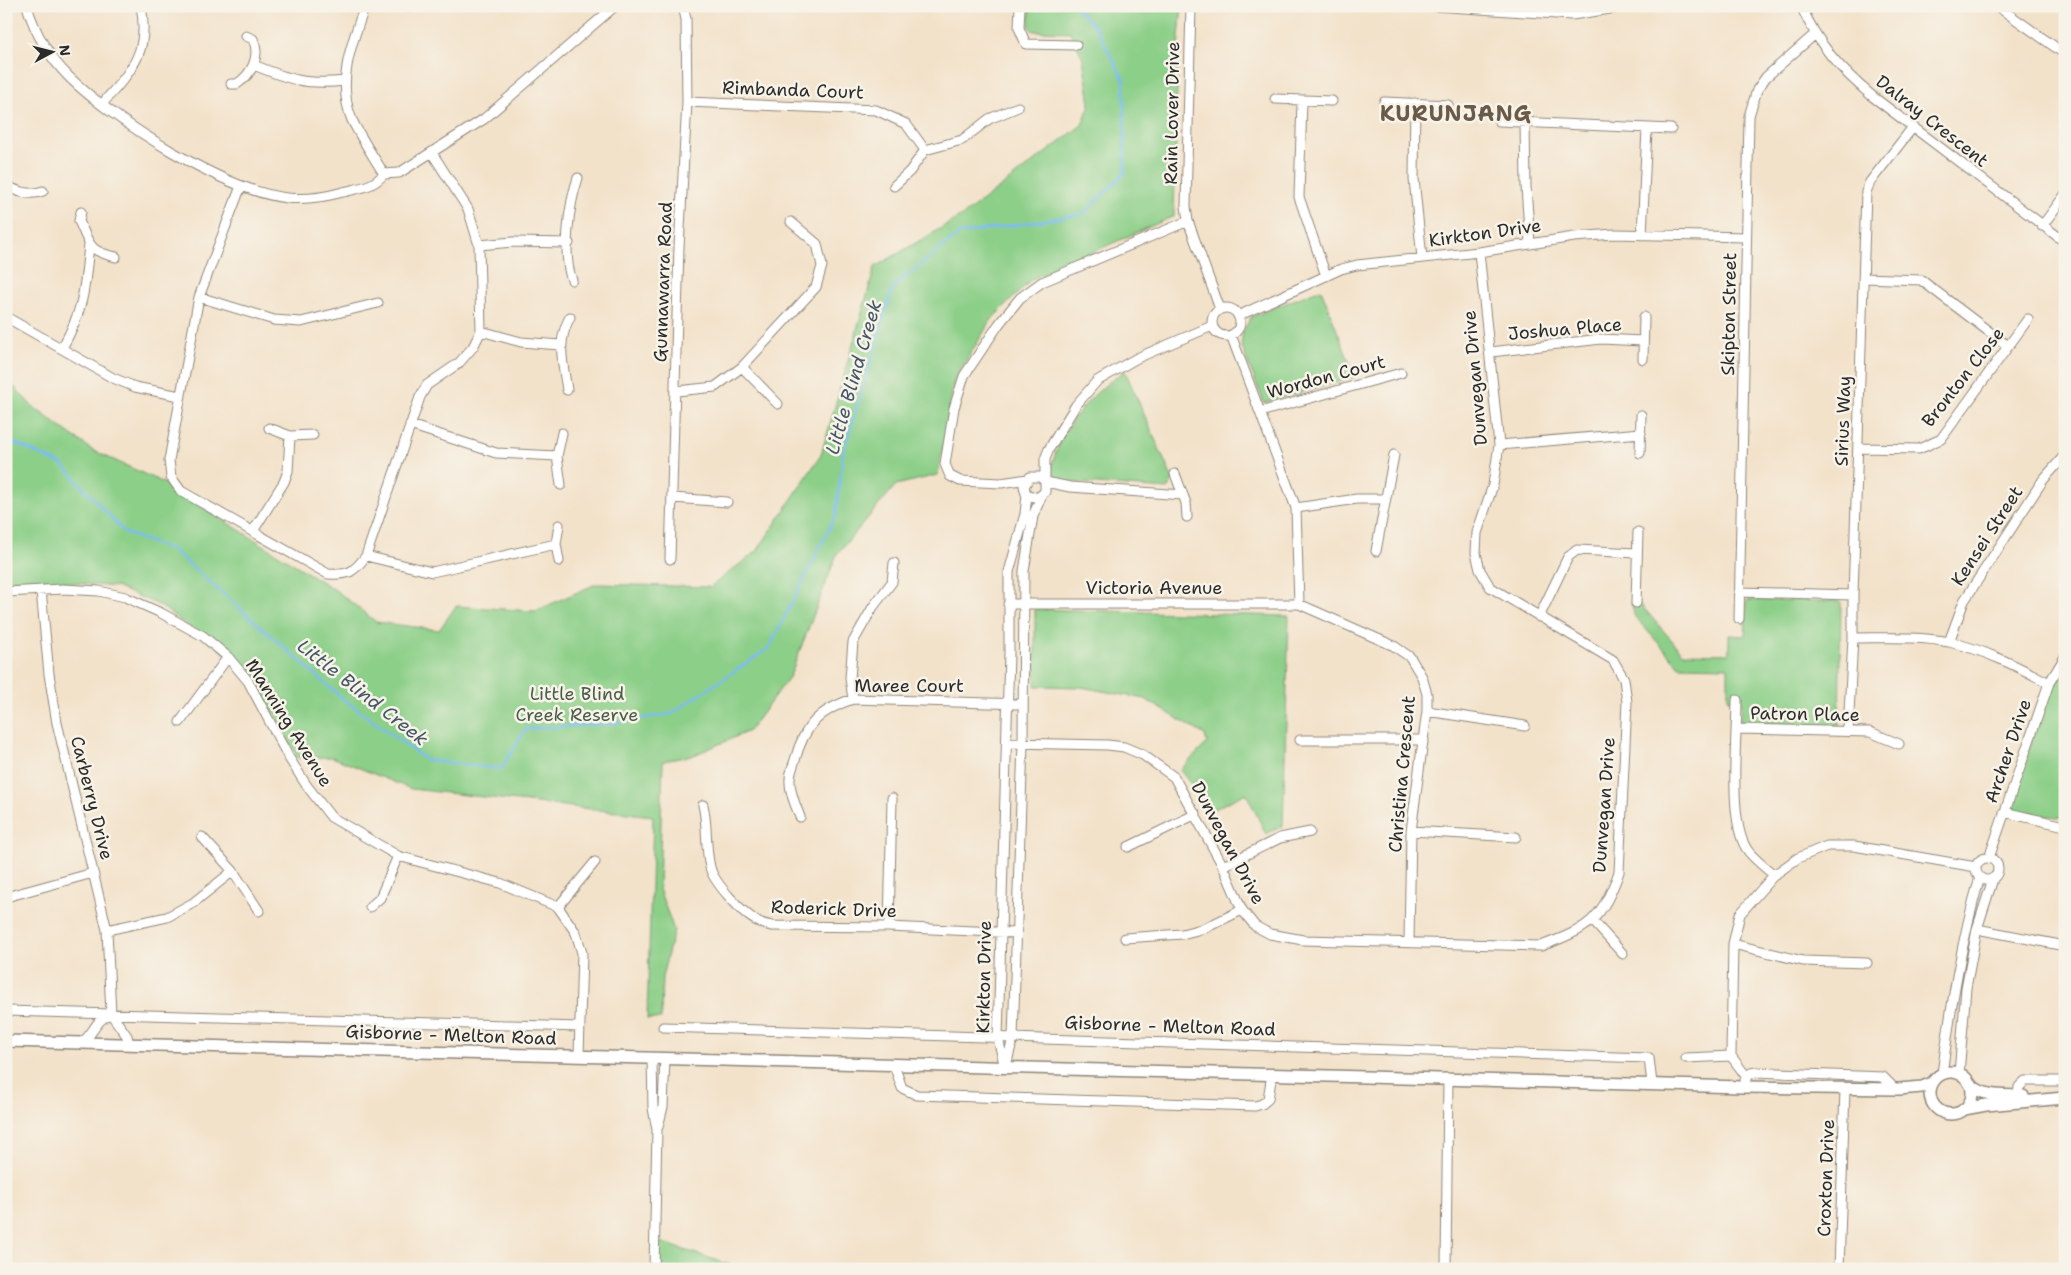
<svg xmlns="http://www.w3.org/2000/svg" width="2071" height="1275" font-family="'Shantell Sans',sans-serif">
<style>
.green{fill:#8ccf88;stroke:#5c7d5a}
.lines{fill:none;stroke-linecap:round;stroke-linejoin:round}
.stream{stroke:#7cbdf1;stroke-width:2.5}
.minor-casing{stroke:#8f867a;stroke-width:11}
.major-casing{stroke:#8f867a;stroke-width:14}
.minor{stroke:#fff;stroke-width:9}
.major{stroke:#fff;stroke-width:11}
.labels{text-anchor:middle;stroke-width:5;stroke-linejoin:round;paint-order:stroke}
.street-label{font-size:18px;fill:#2b2b2b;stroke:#f7f3e8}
.park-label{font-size:18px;fill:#485c47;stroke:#f7f3e8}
.water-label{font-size:19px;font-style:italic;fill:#435766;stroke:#f7f3e8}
.district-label{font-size:22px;font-weight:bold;letter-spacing:1px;fill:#6a5a49;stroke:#f7f3e8}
</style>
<rect width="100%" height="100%" fill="#f7f3e8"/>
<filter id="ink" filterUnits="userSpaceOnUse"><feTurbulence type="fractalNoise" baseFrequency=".02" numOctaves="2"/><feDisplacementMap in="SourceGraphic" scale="10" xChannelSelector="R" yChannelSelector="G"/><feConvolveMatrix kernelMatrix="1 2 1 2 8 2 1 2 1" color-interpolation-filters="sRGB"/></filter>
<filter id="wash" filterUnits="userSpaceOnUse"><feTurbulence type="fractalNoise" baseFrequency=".0096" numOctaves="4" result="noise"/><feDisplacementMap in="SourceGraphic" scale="20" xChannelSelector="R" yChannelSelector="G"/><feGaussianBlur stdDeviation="1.12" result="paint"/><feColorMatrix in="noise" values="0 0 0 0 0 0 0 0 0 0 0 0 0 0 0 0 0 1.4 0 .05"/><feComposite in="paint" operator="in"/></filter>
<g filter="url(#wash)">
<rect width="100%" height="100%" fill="#f3e2ca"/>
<path class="green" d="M1030,6H1182L1178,48L1174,216L1032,279L992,319L954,380L938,475L896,485L837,554L790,676L749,731L692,756L663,761L659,889L674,930L662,977L661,1019H647L653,816L411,789L332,757L298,758L252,673L159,605L116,587L34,579L6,581V378L32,406L92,450L164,483L337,591L376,622L439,630L456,606L535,611L596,584L710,587L757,551L821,455L875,267L965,214L1082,125L1090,104L1083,58L1070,32L1033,31L1029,27Z
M1321,289L1355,377L1264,403L1241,345L1243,332L1251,317Z
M1125,371L1173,480L1168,489L1069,482L1050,477C1055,433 1089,394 1125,371Z
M1747,600L1841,601L1839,726L1740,723L1742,701L1728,700V667L1679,666L1635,617L1631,603L1640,604L1683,653L1729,654V635L1745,636Z
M1035,609L1289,616L1283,826L1266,834L1246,793L1206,813L1196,791L1180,770L1207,743L1205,735L1145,699L1081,687L1035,686Z
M2065,662V818L2006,811L2051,686Z
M654,1240L743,1269H654Z"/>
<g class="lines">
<path class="stream" d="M6,439L63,465L125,533L173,550L342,698L426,760L501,769L526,729L606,724L671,714L769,648L836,515L843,453L893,287L959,234L1083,214L1125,173L1124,80L1096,28L1075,6"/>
</g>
</g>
<g filter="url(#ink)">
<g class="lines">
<defs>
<path id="minor" d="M27,6C35,33 49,57 69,77C114,121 225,191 287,198C307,200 325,197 343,192C360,188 373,187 384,174L399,173L484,119L615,6
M365,6C352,42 336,82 352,120C361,138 373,156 384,174
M408,6H417
M1020,6L1019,28L1026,44L1076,45
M1191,6L1186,206L1188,221L1220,309
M1434,6L1572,15L1629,6
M1801,6C1819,46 1839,68 1872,96L2065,242
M1997,6L2065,54
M254,65C290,80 306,85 345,81
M231,84H237C252,74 261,56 253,39L246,36
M1275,99L1332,101
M1302,101L1299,197L1326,276
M687,102L876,110L906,124L925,150L910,171L894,186
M1384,102L1448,105
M1415,103L1414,179L1422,258
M102,104C131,71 150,53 141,6
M1499,121L1671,129
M1525,123L1526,187L1530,244
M925,150L962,140L989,119L1018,107
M6,185C17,192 30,196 43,191
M241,186L199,297L169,460L171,477L181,491L328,574C349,575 353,573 366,556L420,397L427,385L459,363L473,347L481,331L479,245L468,209L432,153
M81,212L79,221C90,245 88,251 116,257
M2042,226L2065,195
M1642,235L1647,129
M479,245L513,242L569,243
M1864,278L1921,280L2008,346
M572,280C562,256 569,204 578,178
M199,297L274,320L301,322L378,303
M1212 322a14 14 0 1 1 28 0a14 14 0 1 1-28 0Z
M1238,316L1341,269L1357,265L1479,252L1574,237L1615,234L1746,237
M6,317L113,378L135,387L180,396
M481,331L521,342L560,345
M1231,335L1296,508L1299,604L1394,646L1410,657L1422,677L1427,694V711L1411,831L1409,941
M62,348C84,310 85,287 89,244
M1491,352L1601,339L1643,341
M1643,359L1644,317
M742,367L778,404
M567,390C563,362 556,343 570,317
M677,391L715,387L742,367L816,287L822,266L817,244L791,222
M1260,412L1401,373
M410,425L496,453L557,456
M269,428L290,436L313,435
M1499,445L1641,433
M1858,448L1919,449L1941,439L2028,319
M1640,453L1641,415
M1175,474L1186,503L1187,517
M1028,479L1001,483L960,481L950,476L945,464L954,408L964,376L999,324L1020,298L1042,282L1188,221
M1045,481L1040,477H1030L1024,486L1026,494L1037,498L1045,492V459L1049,449L1076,405L1097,381L1137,358L1212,326
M1046,482L1070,487L1183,495
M561,485L557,456L562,433
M673,498L727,502
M1296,508L1357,499H1384
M559,525L556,544L559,561
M253,531L284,482L288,471L290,436
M1376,551L1394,455
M366,556L432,572L556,544
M670,559L679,247L687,102L686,19L683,6
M41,590L49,674L57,723L107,930L111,1014L127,1036L129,1044
M6,592L63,589L99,591L125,597L161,613L203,636L228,657L248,681L289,758L307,786L331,817L398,856L500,883L558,907L576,933L582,953L579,1056
M1739,592L1853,595
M1636,603L1638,532
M1008,604H1299
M1539,617L1568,557L1577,550L1637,553
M1739,619L1749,116L1757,90L1766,77L1814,35
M1853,638C1885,638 1918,636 1949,642C1985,650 2017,666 2049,683
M1949,642L1964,601L2043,480L2065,455
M853,699L850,678L853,642L873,607L892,582L894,563
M1737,700C1737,737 1728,818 1746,848C1752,858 1765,867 1774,875
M1427,711L1525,726
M180,722L228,657
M1737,729L1870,732L1899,744
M1848,731L1853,638V595L1866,192L1870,182L1913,127
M1300,740H1424
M1007,743L1108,745L1124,747L1143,755L1174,777L1223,866L1242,910L1255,926L1270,934L1303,940L1541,946C1588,929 1602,920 1619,872L1627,702L1624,679L1613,660L1490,587L1480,570L1476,553L1477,533L1493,485L1499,445L1479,252
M703,805C708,826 705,847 710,867C713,882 743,914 757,921C762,924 767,925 772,926L889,927L1016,933
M2004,812L2065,826
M800,817C796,806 789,792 790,779C790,773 793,766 795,760C804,726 819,710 853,699L1023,704
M1411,831L1516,837
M202,837L233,871L259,911
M1128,847L1196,814
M1976 869a11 11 0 1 1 22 0a11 11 0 1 1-22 0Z
M1989,858L2049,683L2065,657
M1223,866L1280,838L1310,832
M6,897L93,873
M370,907L380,898L398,856
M558,907L595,862
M1593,921L1623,954
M889,927L892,798
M1977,929L2065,946
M107,930L167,917L193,903L233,871
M1125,938L1182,934L1205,928L1242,910
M1733,944L1803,961L1867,963
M6,1011L580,1027
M663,1027L1649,1058L1652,1084
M80,1043C93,1037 94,1021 108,1015
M652,1058L653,1108L657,1130L654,1269
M1686,1058L1731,1056
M894,1065L902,1088L917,1095L1255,1106L1262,1104L1268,1099L1272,1074
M1006,1066L1013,1038L1023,743L1024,571L1033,516L1041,497
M1005,1068L998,1038L1009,653V572L1025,514L1027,495
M1942,1074C1951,1007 1961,942 1980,877
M1959,1074L1966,988L1977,929L1993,879
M1746,1076L1731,1056L1733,944L1740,914L1774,875L1798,858L1827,846H1854L1976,867
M1745,1080L1751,1073L1756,1072L1883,1077L1895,1089
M2017,1102L2019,1087L2025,1081H2065
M658,1127L663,1107L665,1058
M1446,1269L1448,1078
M1839,1269L1845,1089"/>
<path id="major" d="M6,1041L1742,1087L1899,1089L1922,1087L1932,1083
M1930 1093a21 21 0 1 1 42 0a21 21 0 1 1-42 0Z
M1969,1083C1983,1098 2003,1095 2023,1096
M1964,1109L1986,1105L2064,1098"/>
</defs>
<use href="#minor" class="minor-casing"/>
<use href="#major" class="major-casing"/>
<use href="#minor" class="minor"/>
<use href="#major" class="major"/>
</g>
</g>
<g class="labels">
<g class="street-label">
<text transform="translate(793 90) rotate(2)" y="6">Rimbanda Court</text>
<text transform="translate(1172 113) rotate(-89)" y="6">Rain Lover Drive</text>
<text transform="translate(1932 121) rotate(38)" y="6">Dalray Crescent</text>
<text transform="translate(1485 233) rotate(-8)" y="6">Kirkton Drive</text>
<text transform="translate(663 282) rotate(-88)" y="6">Gunnawarra Road</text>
<text transform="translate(1729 314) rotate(-89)" y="6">Skipton Street</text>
<text transform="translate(1565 329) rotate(-5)" y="6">Joshua Place</text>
<text transform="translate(1326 377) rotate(-15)" y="6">Wordon Court</text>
<text transform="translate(1963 377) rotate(-52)" y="6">Bronton Close</text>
<text transform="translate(1475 378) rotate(-95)" y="6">Dunvegan Drive</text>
<text transform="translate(1843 421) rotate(-88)" y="6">Sirius Way</text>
<text transform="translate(1987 536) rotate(-57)" y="6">Kensei Street</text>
<text x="1154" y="594">Victoria Avenue</text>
<text x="909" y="692">Maree Court</text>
<text transform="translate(1805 714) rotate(1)" y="6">Patron Place</text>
<text transform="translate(289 723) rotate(58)" y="6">Manning Avenue</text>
<text transform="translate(2008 751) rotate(-71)" y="6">Archer Drive</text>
<text transform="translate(1402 774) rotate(-85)" y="6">Christina Crescent</text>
<text transform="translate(92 798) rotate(76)" y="6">Carberry Drive</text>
<text transform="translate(1604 805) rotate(-86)" y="6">Dunvegan Drive</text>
<text transform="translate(1228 843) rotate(62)" y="6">Dunvegan Drive</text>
<text transform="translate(834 909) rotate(2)" y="6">Roderick Drive</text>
<text transform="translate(984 977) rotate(-89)" y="6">Kirkton Drive</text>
<text transform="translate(1170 1026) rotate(2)" y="6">Gisborne - Melton Road</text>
<text transform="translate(451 1035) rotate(2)" y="6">Gisborne - Melton Road</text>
<text transform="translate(1826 1178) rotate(-88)" y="6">Croxton Drive</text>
</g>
<g class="park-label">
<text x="577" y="700">Little Blind<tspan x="577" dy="21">Creek Reserve</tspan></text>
</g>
<g class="water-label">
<text transform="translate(853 377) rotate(-74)" y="7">Little Blind Creek</text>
<text transform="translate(363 692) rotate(38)" y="7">Little Blind Creek</text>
</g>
<g class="district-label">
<text x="1456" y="121">KURUNJANG</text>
</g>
</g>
<rect width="2071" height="1275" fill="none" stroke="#f7f3e8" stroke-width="25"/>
<g transform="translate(52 52) rotate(83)" stroke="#f7f3e8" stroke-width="4" paint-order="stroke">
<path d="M0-4L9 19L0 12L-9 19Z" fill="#2b2b2b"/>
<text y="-8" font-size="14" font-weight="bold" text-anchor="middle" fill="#2b2b2b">N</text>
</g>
</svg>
